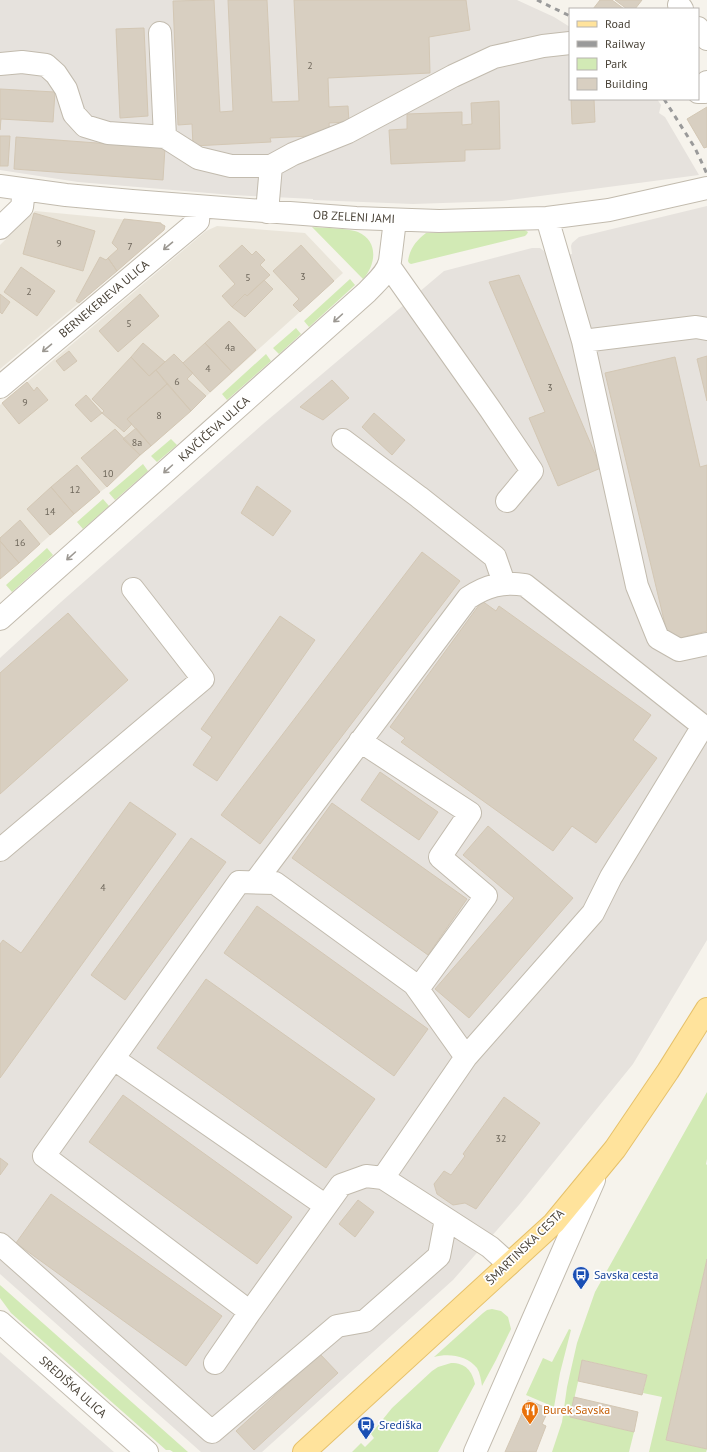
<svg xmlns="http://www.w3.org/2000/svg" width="707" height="1452" font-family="'PT Sans',sans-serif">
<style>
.residential{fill:#eae5da}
.industrial{fill:#e6e2dd}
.green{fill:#d2eab5}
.building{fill:#d8cfc1;stroke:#d3c7b4}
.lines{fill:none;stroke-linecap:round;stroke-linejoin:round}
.minor-casing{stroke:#c2bbae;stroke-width:24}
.major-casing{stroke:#e6c16a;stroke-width:24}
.minor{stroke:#fff;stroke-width:22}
.major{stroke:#ffe39c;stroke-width:22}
.rail{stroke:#9a9a9a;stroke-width:3;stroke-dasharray:5 5;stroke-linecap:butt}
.oneway{stroke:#9c9892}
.labels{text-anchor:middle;stroke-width:3.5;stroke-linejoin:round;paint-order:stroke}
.number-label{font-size:10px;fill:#6e675b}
.street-label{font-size:12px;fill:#4b4439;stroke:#fff}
.transit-label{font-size:12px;fill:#164399;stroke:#fff;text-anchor:start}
.food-label{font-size:12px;fill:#c56008;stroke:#fff;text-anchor:start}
</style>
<rect width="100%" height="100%" fill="#f6f3ec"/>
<path class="residential" d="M35,211L161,223L165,226L164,230L117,271L0,369V245Z
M217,226L305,233L343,273L151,446L107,487L100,492L0,579V405L206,231Z"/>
<path class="industrial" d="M0,0H517L554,17L570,27V99H657L661,105L659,113L665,117L699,175L502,201L413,204L313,200V199L232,195L78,182L0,170Z
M707,206V940L633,1064L519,1205L453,1280L262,1452H201L0,1274V658L61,602L263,424L444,271L532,248H540L544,251L548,259L572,254L571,246L572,243L579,237Z
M0,1352L114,1452H0Z"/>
<path class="green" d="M312,227C324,228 348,228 358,232C379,241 376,265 363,279Z
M523,229L528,232L527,234L525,236L411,264L409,263L408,261C410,248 416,241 426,233Z
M350,279L355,285L309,327L304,321Z
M296,328L301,334L279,354L273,348Z
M266,354L271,361L227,400L222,394Z
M171,439L177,445L157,462L151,456Z
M143,464L148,471L115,500L109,493Z
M103,499L109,506L83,529L77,522Z
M47,548L53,555L12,592L6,585Z
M707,1092V1159L706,1164L707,1165V1259L666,1440L707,1449L706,1452H649L662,1397L643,1393L647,1375L583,1360L570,1417L634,1432L629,1452H552L562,1422L567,1387L577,1343L595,1292Z
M0,1285L188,1452H173L170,1450H166L11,1313L0,1298Z
M492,1309L501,1311L508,1317L511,1329L496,1360L482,1386C481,1380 480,1373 477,1368C467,1355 448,1353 434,1357L483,1313L487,1310Z
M569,1329L571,1330L560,1373L554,1407L526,1395L543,1358L552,1362Z
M451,1363C466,1363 472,1371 475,1384L438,1452H352L361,1443L365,1447L374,1438L371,1434L392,1408L432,1371L438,1367Z"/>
<path class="building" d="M214,0L220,112L233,111L228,0H267L272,102L299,101L294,0H466L470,30L429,37L430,73L328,78L329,107L348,106L349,122L329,123L330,135L270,138L271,142L193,146L192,124L178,125L173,1Z
M600,0H612L624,9H593Z
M615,0H642L635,9H627Z
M144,28L148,116L120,118L116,29Z
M0,89L55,92L53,122L1,119L0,130Z
M571,99H594L595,122L572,124Z
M499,101L500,149L465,150V161L391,164L389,130L407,129V114L462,112V125L472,124L471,103Z
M707,107V147L704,148L687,119Z
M0,136H10L8,166H0Z
M16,137L165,148L163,180L14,169Z
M34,213L95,231L83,271L23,254Z
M124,219L161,223V224L165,226L164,230L117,271L108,258L118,249L112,243Z
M242,245L252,255L256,251L265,260L260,265L270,275L247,296L245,294L232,307L222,296L235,284L219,266Z
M301,245L334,281L300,312L293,305L299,299L273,271Z
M100,257L106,260L108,258L117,271L79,303L76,301Z
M21,267L55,291L37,316L4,292Z
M519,275L601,468L558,486L529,418L545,412L489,282Z
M264,280L273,289L245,317L232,307L245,294L247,296Z
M0,294L10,302L2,314L0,312Z
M140,294L159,316L118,352L99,331Z
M229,321L256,350L232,372L205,343Z
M143,343L165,362L149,376L131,357Z
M205,343L232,372L210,392L183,363Z
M69,351L77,361L64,371L56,361Z
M174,354L193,373L187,379L206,396L191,411L156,370Z
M707,356V401L697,359Z
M131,357L149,376L156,370L167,384L127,419L132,424L124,432L102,413L104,411L92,399Z
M675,357L700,467L707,465V631L669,641L605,373Z
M332,380L349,398L323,420L300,407Z
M27,382L34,391L37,387L48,400L19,424L2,403Z
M167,384L191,411L151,446L127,419Z
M86,395L102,413L91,422L75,405Z
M374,413L405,440L392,455L362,427Z
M136,428L151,446L140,455L123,439Z
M115,429L140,455L107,487L81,458Z
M77,465L100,492L74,514L51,487Z
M257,486L291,511L273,536L241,513Z
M51,487L74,514L50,535L27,509Z
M20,520L40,544L19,563L0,541V538Z
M0,541L19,563L0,579Z
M422,552L460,581L260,844L221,815Z
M482,601L496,611L499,606L651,715L633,740L657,758L596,843L572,826L553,851L401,742L405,738L390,727Z
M68,613L128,680L0,794V673Z
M280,616L315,640L217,781L193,765L212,737L201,729Z
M380,772L438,812L419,840L361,800Z
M130,802L176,834L0,1078V944L3,940L21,953Z
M332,803L467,899L428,955L292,858Z
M488,826L573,898L469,1018L435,989L514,898L463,855Z
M191,838L226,862L125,1000L91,975Z
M257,906L428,1029L394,1076L224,953Z
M206,979L375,1099L326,1168L157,1048Z
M123,1095L292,1217L257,1264L89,1142Z
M504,1097L540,1123L476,1209L465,1203L453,1205L437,1194L434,1184L444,1171L451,1175L465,1156L463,1154Z
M0,1158L8,1164L0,1175Z
M51,1194L222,1316L186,1366L16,1243Z
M358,1200L374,1212L355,1237L339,1224Z
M707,1259V1449L666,1440Z
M320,1354L338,1373L254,1450L236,1431Z
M582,1360L647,1375L642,1395L578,1381Z
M574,1397L638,1412L634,1432L570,1417Z
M528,1400L549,1409L542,1424L546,1426L536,1452H505Z"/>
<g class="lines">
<defs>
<path id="minor" d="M679,5L682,9
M698,28L707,39
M160,33L165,137
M0,64L22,62L46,65L56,74L66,89L74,114L85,126L108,133L165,137L198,158L231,166H271L267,212
M698,92H705L707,82
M271,166L293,154L348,132L453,76L494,57L543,46L570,43
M0,186L66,195L132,201L356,218L439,221L547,218L609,210L707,188
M547,218L583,341L696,327L707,329
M0,228L22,207L24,190
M389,266L490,409L532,471L507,501
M583,341L637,586L658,638L679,650L707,644
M0,387L198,221L199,207
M343,440L419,497L495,557L504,583
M0,619L367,292C376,282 387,274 390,261L395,220
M360,741L470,813L440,857L486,896L418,989
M0,850L203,679L133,589
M255,882L468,598C486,586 503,581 525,585L703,726L611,877L593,913L466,1057
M114,1059L326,1206
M383,1178L466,1057L414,984L275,883L239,882L44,1156L250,1312L341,1185L366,1176L383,1178L490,1247L509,1264
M0,1244L212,1432L337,1326L365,1321L439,1256L446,1219
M0,1322L147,1452
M215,1363L250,1312
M475,1452L594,1180"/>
<path id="major" d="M304,1452L554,1223L615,1149L668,1071L707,1009"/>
</defs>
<use href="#minor" class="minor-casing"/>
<use href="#major" class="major-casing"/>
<use href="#minor" class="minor"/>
<use href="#major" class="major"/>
<path class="rail" d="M537,0L570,16
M664,99L695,148L707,174"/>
</g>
<defs><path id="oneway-shaft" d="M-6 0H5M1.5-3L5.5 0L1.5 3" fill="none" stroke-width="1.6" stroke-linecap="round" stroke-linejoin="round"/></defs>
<g class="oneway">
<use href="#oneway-shaft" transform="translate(168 246) rotate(140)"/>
<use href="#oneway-shaft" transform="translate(338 318) rotate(138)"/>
<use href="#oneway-shaft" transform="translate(47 348) rotate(140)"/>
<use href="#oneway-shaft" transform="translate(168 469) rotate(138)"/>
<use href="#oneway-shaft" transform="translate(71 556) rotate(138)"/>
</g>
<defs>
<symbol id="bus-pin" viewBox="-11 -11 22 30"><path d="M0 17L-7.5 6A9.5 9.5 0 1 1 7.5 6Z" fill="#1a4fb4" stroke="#fff"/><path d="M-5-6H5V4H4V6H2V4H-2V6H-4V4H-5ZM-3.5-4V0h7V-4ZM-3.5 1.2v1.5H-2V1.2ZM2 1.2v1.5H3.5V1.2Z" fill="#fff"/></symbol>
<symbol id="restaurant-pin" viewBox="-11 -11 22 30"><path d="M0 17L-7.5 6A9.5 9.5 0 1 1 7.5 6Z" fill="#e8710a" stroke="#fff"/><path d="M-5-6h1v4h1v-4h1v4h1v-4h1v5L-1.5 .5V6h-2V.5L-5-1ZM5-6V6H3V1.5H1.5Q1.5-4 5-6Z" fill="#fff"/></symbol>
</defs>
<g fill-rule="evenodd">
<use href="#bus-pin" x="571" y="1265" width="20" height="27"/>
<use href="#restaurant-pin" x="520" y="1400" width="20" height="27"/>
<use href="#bus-pin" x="356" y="1415" width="20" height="27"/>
</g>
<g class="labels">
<g class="number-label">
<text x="310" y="69">2</text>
<text x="59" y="247">9</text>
<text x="130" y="250">7</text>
<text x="303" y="280">3</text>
<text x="248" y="281">5</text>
<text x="29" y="295">2</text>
<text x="129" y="327">5</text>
<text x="230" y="351">4a</text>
<text x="208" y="372">4</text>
<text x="177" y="385">6</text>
<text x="550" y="391">3</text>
<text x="25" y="406">9</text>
<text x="159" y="419">8</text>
<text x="137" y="446">8a</text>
<text x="108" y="477">10</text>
<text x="75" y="493">12</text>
<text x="50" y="515">14</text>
<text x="20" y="546">16</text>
<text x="103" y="891">4</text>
<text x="501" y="1142">32</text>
</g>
<g class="street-label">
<text transform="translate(354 217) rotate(3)" y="4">OB ZELENI JAMI</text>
<text transform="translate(104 299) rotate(-40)" y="4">BERNEKERJEVA ULICA</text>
<text transform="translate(214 429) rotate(-42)" y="4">KAVČIČEVA ULICA</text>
<text transform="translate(525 1247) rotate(-44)" y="4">ŠMARTINSKA CESTA</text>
<text transform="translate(73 1387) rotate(42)" y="4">SREDIŠKA ULICA</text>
</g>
<g class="transit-label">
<text x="594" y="1279">Savska cesta</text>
<text x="379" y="1429">Središka</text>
</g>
<g class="food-label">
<text x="543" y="1414">Burek Savska</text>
</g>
</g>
<rect x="569" y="8" width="130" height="92" fill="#ffffff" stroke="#b7b4b0"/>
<rect x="577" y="21" width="20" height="6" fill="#ffe39c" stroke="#b7b4b0"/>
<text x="605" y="28" font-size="12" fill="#4b4439">Road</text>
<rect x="577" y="41" width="20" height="6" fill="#9a9a9a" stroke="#b7b4b0"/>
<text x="605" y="48" font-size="12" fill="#4b4439">Railway</text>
<rect x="577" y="58" width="20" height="12" fill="#d2eab5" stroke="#b7b4b0"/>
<text x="605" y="68" font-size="12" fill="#4b4439">Park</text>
<rect x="577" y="78" width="20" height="12" fill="#d8cfc1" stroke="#b7b4b0"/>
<text x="605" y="88" font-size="12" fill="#4b4439">Building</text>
</svg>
